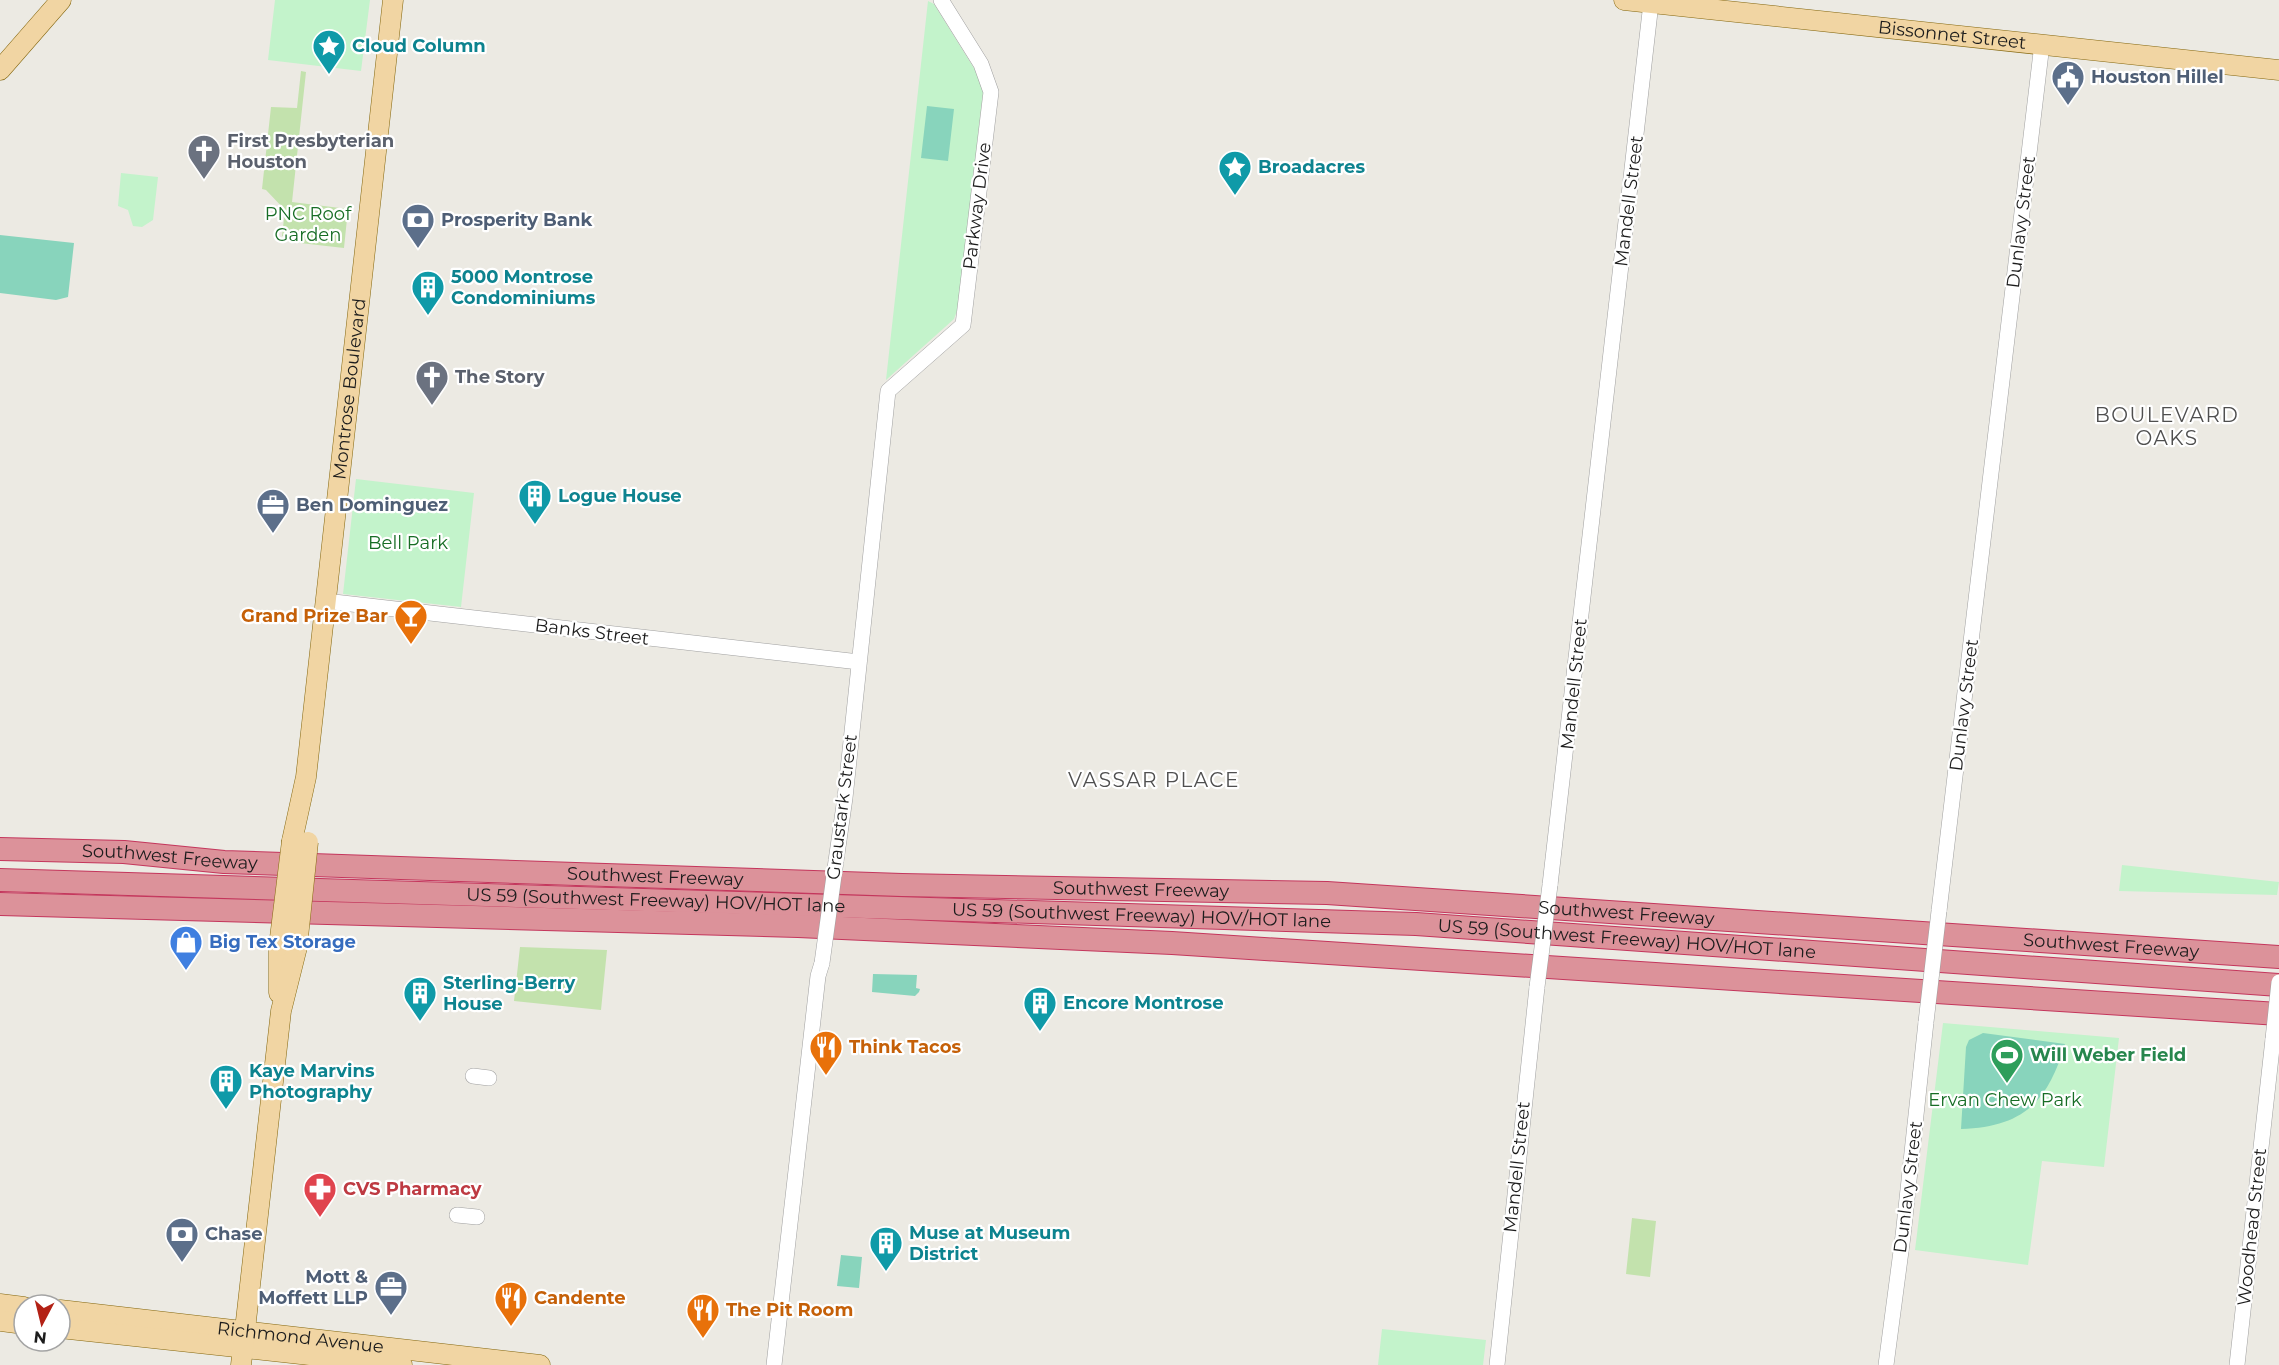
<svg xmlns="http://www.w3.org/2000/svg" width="2279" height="1365" font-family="Montserrat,sans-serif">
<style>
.grass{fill:#c3e2ad}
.park{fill:#c3f3cb}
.pitch{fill:#88d4bc}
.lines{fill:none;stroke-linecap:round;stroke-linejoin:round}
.minor-casing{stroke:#a0a0a0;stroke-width:16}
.major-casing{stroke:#84670f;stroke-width:21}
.highway-casing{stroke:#c4365c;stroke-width:24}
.minor{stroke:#fff;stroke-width:15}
.major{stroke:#f1d5a3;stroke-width:20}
.highway{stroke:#dc929a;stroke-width:22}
.minor-bridge-casing{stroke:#a0a0a0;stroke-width:16;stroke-linecap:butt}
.major-bridge-casing{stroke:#84670f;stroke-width:21;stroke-linecap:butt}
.minor-bridge{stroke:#fff;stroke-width:15}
.major-bridge{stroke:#f1d5a3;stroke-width:20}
.labels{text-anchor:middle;stroke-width:4.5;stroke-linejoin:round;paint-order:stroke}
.street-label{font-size:18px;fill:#1c1c1c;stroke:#fff}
.culture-label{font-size:18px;font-weight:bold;fill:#0d838f;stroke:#fff;text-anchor:start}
.service-label{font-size:18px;font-weight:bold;fill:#4e5e75;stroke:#fff;text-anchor:start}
.worship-label{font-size:18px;font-weight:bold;fill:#5b616d;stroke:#fff;text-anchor:start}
.park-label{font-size:18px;fill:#176d25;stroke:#fff}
.food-label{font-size:18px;font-weight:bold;fill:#c56008;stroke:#fff;text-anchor:start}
.shop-label{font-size:18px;font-weight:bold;fill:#366cbe;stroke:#fff;text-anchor:start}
.leisure-label{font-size:18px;font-weight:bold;fill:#27864d;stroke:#fff;text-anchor:start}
.health-label{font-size:18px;font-weight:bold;fill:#be3a42;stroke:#fff;text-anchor:start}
.neighbourhood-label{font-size:20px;letter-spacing:1.5px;fill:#4f4f4f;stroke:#fff}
</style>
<rect width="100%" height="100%" fill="#eceae3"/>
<path class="grass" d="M301,71L306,72L292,202L348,209L344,248L291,242V237L282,236L285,210L266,190L262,189L271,107L297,108Z
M520,947L607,950L601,1010L514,1001Z
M1632,1218L1656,1221L1650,1277L1626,1274Z"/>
<path class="park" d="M275,0H370L361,71L268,60Z
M928,1L934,4L982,81L983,93L958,308L954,319L886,380Z
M121,173L158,177L153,220L142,227L133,226L128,210L118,206Z
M356,479L474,493L461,607L343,594Z
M2122,865L2279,882L2277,895L2119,891Z
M1943,1023L2119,1038L2104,1167L2042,1161L2028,1265L1915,1250Z
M1382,1329L1486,1340L1483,1365H1378Z"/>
<path class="pitch" d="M927,106L954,109L948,161L921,158Z
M0,235L74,243L68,297L56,300L0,293Z
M873,974L917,975L916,988L920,989L919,992L915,996L872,992Z
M1983,1033L2065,1044C2048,1102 2023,1127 1961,1129L1966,1047L1969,1040Z
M841,1255L862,1257L859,1288L837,1286Z"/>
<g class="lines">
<defs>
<path id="minor" d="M325,601L859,662
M836,861L845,798L888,391L963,325L991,92L981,64L941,0
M1550,885L1651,3
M1939,911L2042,44
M473,1076L489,1078
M457,1215L477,1217
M774,1365L818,976L822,963
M1497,1365L1537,987
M1886,1365L1903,1236L1926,1022
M2237,1365L2273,1039"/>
<g id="major">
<path id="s1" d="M1624,0L2279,70"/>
<path d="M0,70L61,0"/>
<path id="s2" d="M292,841L306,777L393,0"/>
<path d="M279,993V946"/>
<path d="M0,1304L24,1307"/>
<path id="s3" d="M60,1310L540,1365"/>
<path d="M0,1321L24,1324"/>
<path d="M60,1328L402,1365"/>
<path d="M241,1365L281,1011L297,947"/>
</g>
<g id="highway">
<path id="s4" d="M0,849L124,852L224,862L902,885L1327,893L2279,957"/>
<path id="s5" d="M0,880L1416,924L2279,985"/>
<path d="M0,904L798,926L1172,943L2279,1014"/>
</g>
</defs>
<use href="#minor" class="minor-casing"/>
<use href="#major" class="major-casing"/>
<use href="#highway" class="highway-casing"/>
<use href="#minor" class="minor"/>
<use href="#major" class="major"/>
<use href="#highway" class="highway"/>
<defs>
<path id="minor-bridge" d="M822,963L836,861
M1537,987L1550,885
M1926,1022L1939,911
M2273,1039L2279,982"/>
<path id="major-bridge" d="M279,946L292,841
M297,947L308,842"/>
</defs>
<use href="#minor-bridge" class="minor-bridge-casing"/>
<use href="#major-bridge" class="major-bridge-casing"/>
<use href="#minor-bridge" class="minor-bridge"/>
<use href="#major-bridge" class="major-bridge"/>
</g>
<defs>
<symbol id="sight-pin" viewBox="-11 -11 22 30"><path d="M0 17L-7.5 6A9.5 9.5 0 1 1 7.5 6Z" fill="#0f9aa8" stroke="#fff"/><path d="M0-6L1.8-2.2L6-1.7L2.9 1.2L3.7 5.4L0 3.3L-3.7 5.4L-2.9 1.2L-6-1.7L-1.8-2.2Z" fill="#fff"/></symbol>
<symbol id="civic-pin" viewBox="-11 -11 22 30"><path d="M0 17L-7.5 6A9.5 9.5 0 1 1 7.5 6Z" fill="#5c6f8a" stroke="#fff"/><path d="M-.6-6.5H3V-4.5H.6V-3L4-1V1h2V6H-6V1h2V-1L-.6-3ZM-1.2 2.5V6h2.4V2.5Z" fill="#fff"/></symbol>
<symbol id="church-pin" viewBox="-11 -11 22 30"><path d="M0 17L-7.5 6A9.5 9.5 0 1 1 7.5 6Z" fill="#6b7280" stroke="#fff"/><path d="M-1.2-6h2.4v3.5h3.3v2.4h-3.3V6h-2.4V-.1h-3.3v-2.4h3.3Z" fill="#fff"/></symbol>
<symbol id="bank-pin" viewBox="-11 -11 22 30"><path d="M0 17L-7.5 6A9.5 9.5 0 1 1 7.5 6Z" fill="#5c6f8a" stroke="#fff"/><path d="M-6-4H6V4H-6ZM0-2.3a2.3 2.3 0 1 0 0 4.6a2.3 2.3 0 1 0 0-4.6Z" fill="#fff"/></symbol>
<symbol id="building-pin" viewBox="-11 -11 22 30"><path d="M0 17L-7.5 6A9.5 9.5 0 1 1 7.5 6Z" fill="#0f9aa8" stroke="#fff"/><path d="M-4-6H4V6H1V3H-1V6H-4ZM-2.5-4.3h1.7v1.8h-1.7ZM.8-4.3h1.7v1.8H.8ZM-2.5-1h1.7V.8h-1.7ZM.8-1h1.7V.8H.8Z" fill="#fff"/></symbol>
<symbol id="office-pin" viewBox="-11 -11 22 30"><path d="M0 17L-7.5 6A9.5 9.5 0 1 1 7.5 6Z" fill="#5c6f8a" stroke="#fff"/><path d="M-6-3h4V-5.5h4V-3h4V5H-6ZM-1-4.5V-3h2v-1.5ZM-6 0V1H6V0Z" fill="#fff"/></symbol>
<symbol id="bar-pin" viewBox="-11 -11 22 30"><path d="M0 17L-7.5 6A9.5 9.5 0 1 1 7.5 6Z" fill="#e8710a" stroke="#fff"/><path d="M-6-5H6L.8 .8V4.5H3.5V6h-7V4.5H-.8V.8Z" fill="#fff"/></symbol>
<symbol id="shop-pin" viewBox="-11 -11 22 30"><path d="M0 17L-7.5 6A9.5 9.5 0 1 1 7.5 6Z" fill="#3f7fe0" stroke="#fff"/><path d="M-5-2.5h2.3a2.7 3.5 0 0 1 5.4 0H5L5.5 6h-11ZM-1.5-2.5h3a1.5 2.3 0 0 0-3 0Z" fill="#fff"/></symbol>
<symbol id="restaurant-pin" viewBox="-11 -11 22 30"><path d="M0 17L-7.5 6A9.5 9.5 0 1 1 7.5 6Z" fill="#e8710a" stroke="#fff"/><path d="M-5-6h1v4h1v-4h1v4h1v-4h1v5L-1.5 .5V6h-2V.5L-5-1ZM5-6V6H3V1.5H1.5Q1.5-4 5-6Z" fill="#fff"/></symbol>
<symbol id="stadium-pin" viewBox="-11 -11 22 30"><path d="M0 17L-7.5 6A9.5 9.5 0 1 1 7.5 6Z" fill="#2e9e5b" stroke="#fff"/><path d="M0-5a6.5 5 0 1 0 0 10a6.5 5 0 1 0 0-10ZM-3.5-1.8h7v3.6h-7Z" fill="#fff"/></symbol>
<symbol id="pharmacy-pin" viewBox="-11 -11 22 30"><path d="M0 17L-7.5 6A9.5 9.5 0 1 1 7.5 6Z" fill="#e0444e" stroke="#fff"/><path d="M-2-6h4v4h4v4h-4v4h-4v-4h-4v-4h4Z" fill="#fff"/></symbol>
</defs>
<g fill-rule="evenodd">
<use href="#sight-pin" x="310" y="27" width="38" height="52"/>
<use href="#civic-pin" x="2049" y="58" width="38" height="52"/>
<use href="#church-pin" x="185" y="132" width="38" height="52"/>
<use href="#sight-pin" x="1216" y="148" width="38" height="52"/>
<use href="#bank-pin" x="399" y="201" width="38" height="52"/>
<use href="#building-pin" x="409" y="268" width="38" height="52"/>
<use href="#church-pin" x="413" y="358" width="38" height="52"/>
<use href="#building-pin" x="516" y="477" width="38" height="52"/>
<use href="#office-pin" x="254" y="486" width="38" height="52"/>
<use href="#bar-pin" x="392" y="597" width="38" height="52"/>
<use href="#shop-pin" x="167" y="923" width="38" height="52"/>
<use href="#building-pin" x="401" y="974" width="38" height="52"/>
<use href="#building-pin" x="1021" y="984" width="38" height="52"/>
<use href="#restaurant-pin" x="807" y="1028" width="38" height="52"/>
<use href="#stadium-pin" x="1988" y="1036" width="38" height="52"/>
<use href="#building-pin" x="207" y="1062" width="38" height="52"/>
<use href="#pharmacy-pin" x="301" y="1170" width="38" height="52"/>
<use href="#bank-pin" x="163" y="1215" width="38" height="52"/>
<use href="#building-pin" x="867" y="1224" width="38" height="52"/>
<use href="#office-pin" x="372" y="1268" width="38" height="52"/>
<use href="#restaurant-pin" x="492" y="1279" width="38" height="52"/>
<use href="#restaurant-pin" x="684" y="1291" width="38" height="52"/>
</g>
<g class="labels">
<g class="street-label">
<text dy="6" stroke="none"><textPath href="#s1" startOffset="330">Bissonnet Street</textPath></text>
<text transform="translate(1629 201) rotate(-83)" y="6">Mandell Street</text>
<text transform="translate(977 206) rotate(-83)" y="6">Parkway Drive</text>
<text transform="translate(2021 222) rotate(-83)" y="6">Dunlavy Street</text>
<text dy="6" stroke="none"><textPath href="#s2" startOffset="456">Montrose Boulevard</textPath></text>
<text transform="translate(592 632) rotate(7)" y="6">Banks Street</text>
<text transform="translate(1574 684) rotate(-84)" y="6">Mandell Street</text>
<text transform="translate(1964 705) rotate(-83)" y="6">Dunlavy Street</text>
<text transform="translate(842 807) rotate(-83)" y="6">Graustark Street</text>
<text dy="6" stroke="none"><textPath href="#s4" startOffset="170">Southwest Freeway</textPath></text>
<text dy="6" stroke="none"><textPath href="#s4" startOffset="656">Southwest Freeway</textPath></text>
<text dy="6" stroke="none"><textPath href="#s4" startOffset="1142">Southwest Freeway</textPath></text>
<text dy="6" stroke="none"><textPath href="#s5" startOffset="656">US 59 (Southwest Freeway) HOV/HOT lane</textPath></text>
<text dy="6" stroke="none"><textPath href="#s4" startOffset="1628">Southwest Freeway</textPath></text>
<text dy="6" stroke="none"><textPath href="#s5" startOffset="1142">US 59 (Southwest Freeway) HOV/HOT lane</textPath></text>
<text dy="6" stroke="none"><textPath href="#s5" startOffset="1628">US 59 (Southwest Freeway) HOV/HOT lane</textPath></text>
<text dy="6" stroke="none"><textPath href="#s4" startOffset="2114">Southwest Freeway</textPath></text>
<text transform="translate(1517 1167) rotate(-84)" y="6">Mandell Street</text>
<text transform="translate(1908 1187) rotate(-83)" y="6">Dunlavy Street</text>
<text transform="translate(2252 1227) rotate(-84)" y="6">Woodhead Street</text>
<text dy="6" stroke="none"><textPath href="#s3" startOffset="242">Richmond Avenue</textPath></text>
</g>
<g class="culture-label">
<text x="352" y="52">Cloud Column</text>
<text x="1258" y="173">Broadacres</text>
<text x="451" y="283">5000 Montrose<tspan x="451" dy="21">Condominiums</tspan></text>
<text x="558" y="502">Logue House</text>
<text x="443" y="989">Sterling-Berry<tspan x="443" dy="21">House</tspan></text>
<text x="1063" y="1009">Encore Montrose</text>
<text x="249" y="1077">Kaye Marvins<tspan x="249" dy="21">Photography</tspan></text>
<text x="909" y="1239">Muse at Museum<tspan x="909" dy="21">District</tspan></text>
</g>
<g class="service-label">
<text x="2091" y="83">Houston Hillel</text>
<text x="441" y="226">Prosperity Bank</text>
<text x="296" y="511">Ben Dominguez</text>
<text x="205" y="1240">Chase</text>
<text x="368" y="1283" text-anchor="end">Mott &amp;<tspan x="368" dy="21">Moffett LLP</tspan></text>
</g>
<g class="worship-label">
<text x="227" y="147">First Presbyterian<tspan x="227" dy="21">Houston</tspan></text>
<text x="455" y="383">The Story</text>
</g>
<g class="park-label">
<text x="308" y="220">PNC Roof<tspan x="308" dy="21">Garden</tspan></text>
<text x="408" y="549">Bell Park</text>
<text x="2005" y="1106">Ervan Chew Park</text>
</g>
<g class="food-label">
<text x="388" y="622" text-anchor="end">Grand Prize Bar</text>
<text x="849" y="1053">Think Tacos</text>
<text x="534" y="1304">Candente</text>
<text x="726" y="1316">The Pit Room</text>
</g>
<g class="shop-label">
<text x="209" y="948">Big Tex Storage</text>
</g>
<g class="leisure-label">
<text x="2030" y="1061">Will Weber Field</text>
</g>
<g class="health-label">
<text x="343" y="1195">CVS Pharmacy</text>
</g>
<g class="neighbourhood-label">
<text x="2167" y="422">BOULEVARD<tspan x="2167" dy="23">OAKS</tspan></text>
<text x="1154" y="787">VASSAR PLACE</text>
</g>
</g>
<g transform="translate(42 1323) rotate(187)"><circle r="28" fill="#ffffff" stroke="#a4a4a4" stroke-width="1.5"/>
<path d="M0-4.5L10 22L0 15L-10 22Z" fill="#b32115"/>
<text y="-9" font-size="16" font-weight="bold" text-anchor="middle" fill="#1c1c1c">N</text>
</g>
</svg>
